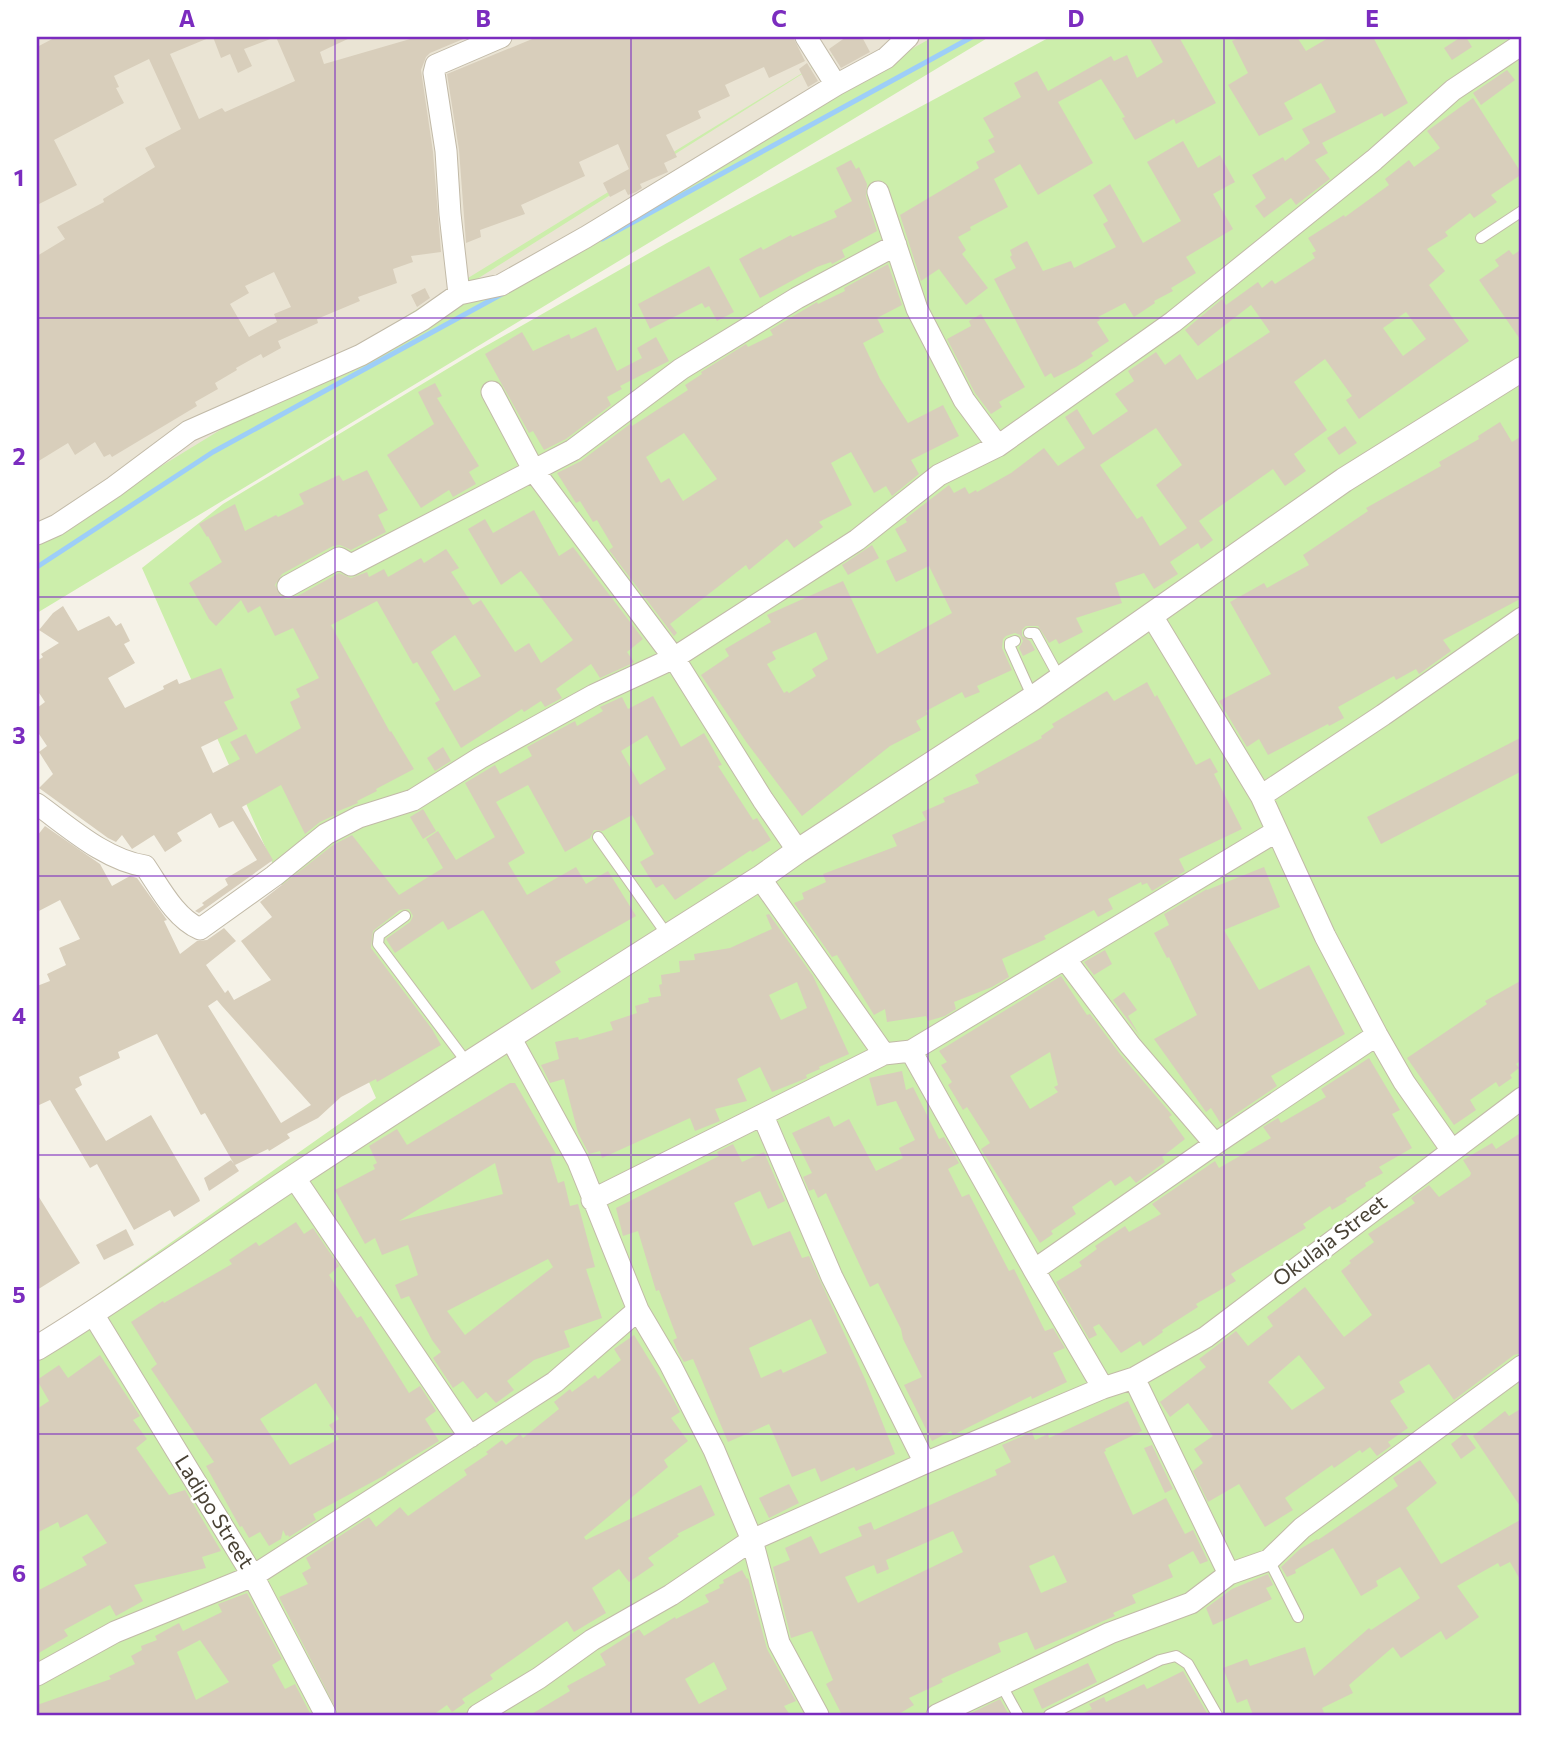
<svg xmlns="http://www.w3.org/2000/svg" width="1559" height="1752" font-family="Commissioner,sans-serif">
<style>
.residential{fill:#eae4d4}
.green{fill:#cceeab}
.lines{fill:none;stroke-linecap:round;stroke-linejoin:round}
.stream{stroke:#9dcef8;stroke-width:5}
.building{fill:#d8cebb;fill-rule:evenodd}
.service-casing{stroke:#c2baa8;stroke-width:12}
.minor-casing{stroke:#c2baa8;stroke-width:23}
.tertiary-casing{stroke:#c2baa8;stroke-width:26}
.service{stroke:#fff;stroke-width:10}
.minor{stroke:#fff;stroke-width:21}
.tertiary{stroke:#fff;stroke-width:24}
.grid{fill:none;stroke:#7b2cbf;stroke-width:2;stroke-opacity:0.55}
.labels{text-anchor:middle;stroke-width:5;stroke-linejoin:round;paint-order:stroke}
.street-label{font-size:21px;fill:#494235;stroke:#fff}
.neatline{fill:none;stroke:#7b2cbf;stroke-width:2.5}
.grid-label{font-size:23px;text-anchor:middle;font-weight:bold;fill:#7b2cbf}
</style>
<rect width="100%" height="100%" fill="#f5f2e7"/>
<path class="residential" d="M37,37H953L37,542Z"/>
<path class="green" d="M861,37L315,381L933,37H989L37,613V536L150,473Z
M1050,37H1522V1715H37V1337L376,1098L142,568L223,504L477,351L667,243Z"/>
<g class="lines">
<path class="stream" d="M602,239L972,37
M37,567L213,452L502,294"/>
</g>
<path class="building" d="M56,37H211L170,54L199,119L222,108L225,112L295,81L276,37H352L320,52L324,64L417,37H468L430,53L426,57L421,70L433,152L441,252L411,256L413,262L393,269L397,283L358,297L360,301L317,319L318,323L278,341L281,348L263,358L261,354L236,368L237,370L215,383L218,389L195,402L197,406L112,457L110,454L104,457L95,442L75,455L68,443L37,462V256L65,239L57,227L104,202L103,199L155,167L145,148L181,129L149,59L114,76L119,87L116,88L124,103L54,140L77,185L37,205V47ZM274,272L291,307L274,314L277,322L249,337L230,304L249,293L245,286Z
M213,37H273V38L244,49L252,66L238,73L230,54L221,58Z
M537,37H793L805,61L769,78L764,67L725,85L730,96L698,111L701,118L666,135L677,157L664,163L668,172L640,184L642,188L636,192L628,195L625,189L610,197L603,183L629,169L618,144L579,162L585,176L521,205L525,214L480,230L481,237L466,243L459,150L447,74Z
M846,37H862L870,52L841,68L829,49Z
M1149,37H1179L1216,103L1176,124L1174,119L1135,140L1122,118L1125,117L1101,79L1058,102L1093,163L1038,195L1020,164L994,179L1008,207L970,227L971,230L958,237L966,250L962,254L988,288L966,305L939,269L921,281L900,215L979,168L976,162L995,152L988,140L994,137L983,118L1021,97L1014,83L1037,71L1048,91L1111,56L1114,61L1127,55L1137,78L1163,62Z
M1240,37H1297L1306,51L1330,37H1373L1408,103L1384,117L1382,113L1322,143L1328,153L1315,160L1330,179L1296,205L1291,198L1264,218L1255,206L1266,198L1252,175L1283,157L1285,161L1310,143L1302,129L1336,112L1321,83L1284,103L1293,119L1259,136L1228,85L1248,73L1232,41Z
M1461,37H1466L1472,47L1452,60L1444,48Z
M807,63L818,81L808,87L799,69Z
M1507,70L1515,80L1481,105L1473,93Z
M1473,98L1522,174L1491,195L1497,202L1474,218L1470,213L1445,232L1448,236L1427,249L1445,271L1429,285L1469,341L1359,419L1346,400L1352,396L1325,359L1294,382L1327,430L1294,454L1306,471L1285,486L1273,469L1199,521L1213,540L1201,549L1198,543L1170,562L1178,574L1154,589L1144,573L1115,583L1122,603L1076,618L1083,632L1059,644L1056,639L1049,643L1038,626H1026L1022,630V636L1030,641L1035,650L1023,656L1019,648L1023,641L1020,635L1015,633L1006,636L1003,639L1002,648L1012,670L977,686L980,692L965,698L962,692L926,711L928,714L916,721L921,730L890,746L802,816L747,743L701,675L729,656L725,649L771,622L767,615L843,581L877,654L952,613L929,566L896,582L886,561L907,551L895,529L907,522L905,519L949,485L954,493L965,487L969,494L976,490L977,492L1011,473L1044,448L1058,466L1085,448L1065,417L1077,409L1093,435L1128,411L1115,394L1134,381L1128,371L1156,352L1165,365L1180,354L1197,380L1270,332L1251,305L1198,346L1185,330L1222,299L1226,305L1258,282L1262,288L1272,280L1275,284L1315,258L1312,253L1316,251L1308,238L1344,215L1345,217L1389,185L1385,179L1409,160L1414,167L1440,148L1427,131ZM1406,312L1426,339L1403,356L1383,328ZM1156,428L1182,465L1156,485L1187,528L1160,546L1142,516L1137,519L1100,465ZM816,632L828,659L812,669L816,676L789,693L787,691L784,693L767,664L776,659L772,652Z
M1183,141L1198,168L1220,155L1235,182L1213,194L1233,229L1186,257L1196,273L1171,288L1173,291L1154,301L1155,303L1134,317L1125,303L1098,317L1100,320L1097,322L1109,341L1091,353L1093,356L1076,367L1054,378L1051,373L1045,377L994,279L1016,268L1010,257L1012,255L1010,250L1027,241L1043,271L1071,261L1074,268L1116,247L1103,224L1108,221L1093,195L1110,184L1143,243L1181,221L1147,162Z
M851,160L856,169L859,167L867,184L866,196L877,231L842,250L845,257L832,264L831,262L817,267L760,298L739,259L761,247L763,250L791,235L792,237L837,217L834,211L852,201L836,168Z
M1522,249V342L1479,280L1499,266L1495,260L1509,250L1513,255Z
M888,264L902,305L877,318L884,332L863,343L880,379L908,423L943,405L959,436L911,460L919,474L892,496L886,486L874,493L851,452L831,463L852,505L819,522L823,527L794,548L787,539L749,570L746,565L670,624L677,633L674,636L609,550L613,547L597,520L593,522L580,501L576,503L557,473L581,461L630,424L632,426L688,390L685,385L702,374L701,372L746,344L748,347L773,335L770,330L817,302L818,304L845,291L844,288ZM684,433L717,479L683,501L669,478L661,483L646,457Z
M709,266L734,312L717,321L709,306L705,308L702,303L650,329L638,304Z
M425,288L430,298L417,307L411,295Z
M981,314L1025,387L999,402L1002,407L991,414L975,393L947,339L971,326L969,321Z
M596,327L617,371L642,358L637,348L656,337L669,361L620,386L622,389L607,397L611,405L566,439L544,450L533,431L529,433L485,354L522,332L533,351L569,334L571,339Z
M435,383L442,396L437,398L479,466L469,472L476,484L453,497L449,490L421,508L387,455L434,424L418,392Z
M1500,422L1512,442L1522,436V598L1443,640L1451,651L1419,674L1416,669L1396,680L1394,676L1338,707L1344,718L1329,726L1328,724L1268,755L1259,739L1247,747L1219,701L1271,674L1230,602L1264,583L1267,588L1309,565L1303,555L1368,511L1366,508L1441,466L1439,462L1479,439L1478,436Z
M1345,426L1357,443L1339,455L1327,438Z
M367,470L388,510L378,515L386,532L351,550L340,545L333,546L282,574L275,585L281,597L287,599L294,598L339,573L351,578L367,572L369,577L384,569L388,577L421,558L424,563L446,549L459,568L451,572L473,605L481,600L515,652L529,643L541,663L573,640L521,571L501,585L468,529L485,519L493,533L534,510L559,556L573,547L643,639L627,652L634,662L631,664L600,678L591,664L556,689L562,698L545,707L541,701L524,712L522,709L461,748L435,703L440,700L417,662L413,664L377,601L331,625L390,732L391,731L414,769L376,789L377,791L357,801L358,803L336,812L337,814L320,822L305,834L281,785L242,807L273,860L199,913L195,911L204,905L202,903L228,885L225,879L257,860L233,821L219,828L211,813L177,833L182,841L165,852L154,835L132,849L122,835L116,842L108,838L39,788L53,774L39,752L47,746L37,731V708L45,702L37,690V661L43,657L41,654L59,643L39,630L53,613L63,606L78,631L109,616L116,626L121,623L130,641L124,644L135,663L108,678L125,708L164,689L163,686L177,679L179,684L221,668L234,698L224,702L238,729L201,747L213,773L240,759L230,742L246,734L256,754L301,728L290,702L300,697L296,689L319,678L293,628L275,636L260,606L248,613L241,600L216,626L209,619L189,583L222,562L208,536L207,537L199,524L235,504L245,531L276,515L278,517L304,504L299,494L339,475L343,481ZM455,635L481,676L454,691L431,652Z
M872,545L879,558L848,575L842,565Z
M1147,682L1155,697L1157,695L1196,765L1210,758L1218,772L1214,774L1242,829L1179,859L1185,871L1152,891L1147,883L1142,885L1141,882L1108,899L1113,909L1098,917L1094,910L1044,936L1046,939L1002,959L1009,977L992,987L954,1002L956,1009L945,1016L928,1021L926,1016L887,1022L885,1009L874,1015L837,955L832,957L794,903L804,899L802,893L826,882L823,874L897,846L892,835L926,820L922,812L945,802L943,798L979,783L975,775L1042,738L1041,736L1054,727L1052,724L1107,691L1114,701Z
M653,696L681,747L704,733L722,765L718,766L753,820L757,818L771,840L752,852L751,850L675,900L663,884L656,888L640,862L654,854L632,815L603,831L594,830L590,838L565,852L528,785L496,802L525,853L508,863L527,895L576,867L586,884L608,871L636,916L555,962L561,972L532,990L483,910L448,930L443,921L395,953L386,939L410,922L413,916L409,909L400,910L373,931L371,948L432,1029L441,1045L377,1082L376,1079L341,1097L318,1118L287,1134L290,1138L269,1151L268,1149L235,1165L239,1171L209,1191L204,1178L231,1160L234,1164L205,1113L201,1115L157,1034L118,1052L120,1058L79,1077L82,1085L75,1089L106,1141L151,1115L199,1198L200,1201L174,1217L170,1210L134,1230L97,1164L90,1168L50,1100L37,1106V986L50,981L47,974L66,965L59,948L80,939L60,900L37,912V836L45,826L100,864L112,886L130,876L137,878L167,920L164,921L180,954L197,941L207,940L224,928L236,941L206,965L225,993L228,990L234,1000L271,980L241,941L272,917L260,902L333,845L352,835L399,895L443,868L426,839L438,831L456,860L495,837L465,783L495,765L500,774L532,756L527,747L575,721L577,726L603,711L600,707L602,706L622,697L628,709ZM647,735L666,769L640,785L621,751ZM217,1000L222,1006L311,1105L281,1123L208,1006Z
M1522,737V771L1381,844L1367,817Z
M443,747L451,761L435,771L427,758Z
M423,809L436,831L423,839L410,817Z
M1264,867L1280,907L1224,930L1259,990L1309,965L1345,1034L1271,1076L1277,1086L1221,1124L1211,1108L1206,1112L1154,1039L1197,1015L1169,957L1167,958L1154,933L1169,925L1164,914L1207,889V890Z
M769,914L813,976L849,1054L819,1067L820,1069L806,1075L807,1078L772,1092L760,1067L737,1079L747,1101L715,1109L720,1121L695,1131L690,1118L602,1158L600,1151L589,1154L578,1133L564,1079L550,1083L541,1065L559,1059L555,1042L578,1037L579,1040L613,1030L610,1022L637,1013L635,1006L649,1002L648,998L661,996L659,985L662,984L661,975L680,972L679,961L695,960L694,954L730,948L772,929L766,915ZM797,982L807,1008L781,1020L769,995Z
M1105,950L1112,964L1094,975L1084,962Z
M1061,976L1087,1015L1090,1014L1120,1054L1172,1115L1169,1117L1185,1139L1162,1157L1165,1162L1136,1183L1130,1176L1115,1186L1111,1180L1072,1207L1076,1214L1051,1231L1053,1234L1040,1243L981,1149L990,1143L967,1107L963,1110L948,1085L952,1082L941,1065L947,1062L939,1051ZM1050,1052L1058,1085L1054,1087L1058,1092L1030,1109L1010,1076Z
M1522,980V1060L1516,1064L1519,1068L1510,1075L1512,1078L1499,1087L1496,1082L1470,1100L1476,1110L1454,1125L1407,1058L1487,1004L1485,1001Z
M1124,992L1137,1010L1128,1016L1140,1036L1113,1000Z
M1369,1058L1400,1110L1392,1114L1412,1148L1379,1167L1383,1173L1365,1183L1366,1186L1345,1199L1347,1201L1332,1210L1330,1206L1303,1224L1306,1228L1231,1274L1236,1281L1196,1304L1198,1307L1162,1330L1163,1332L1143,1346L1140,1341L1121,1353L1099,1324L1093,1327L1097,1335L1089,1339L1056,1282L1082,1266L1079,1262L1097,1249L1095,1246L1125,1226L1129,1232L1161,1214L1152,1204L1215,1161L1219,1168L1271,1138L1263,1127L1278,1118L1281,1123L1326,1097L1321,1089Z
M902,1071L906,1090L913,1087L939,1139L944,1137L959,1163L948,1169L962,1197L969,1194L1009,1271L1014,1269L1045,1331L1053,1328L1065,1348L1053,1353L1067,1382L1032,1399L1031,1396L953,1435L951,1431L932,1441L904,1385L922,1377L903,1339L901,1329L878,1283L870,1287L826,1193L818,1198L814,1189L809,1191L803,1177L812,1173L792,1133L829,1116L834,1127L849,1119L876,1171L903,1158L899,1148L915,1140L896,1101L877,1106L869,1078Z
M510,1083H515L556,1154L550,1157L558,1183L564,1181L570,1206L578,1204L595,1267L586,1269L602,1318L564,1331L570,1347L534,1360L507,1381L514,1390L496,1403L486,1392L477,1399L463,1381L453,1388L433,1358L441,1352L432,1340L409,1296L401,1299L395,1285L418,1275L408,1245L382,1255L375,1238L365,1244L335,1190L375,1169L373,1165L377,1163L369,1146L397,1129L407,1145ZM495,1163L503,1194L399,1221ZM548,1259L553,1267L465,1335L447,1311Z
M1522,1132V1353L1514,1355L1454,1400L1429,1364L1399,1382L1405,1392L1390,1401L1408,1428L1388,1442L1391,1446L1377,1456L1370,1447L1362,1453L1360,1450L1334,1468L1332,1465L1285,1498L1293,1510L1265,1527L1239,1484L1208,1502L1193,1471L1203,1463L1194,1449L1213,1436L1188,1403L1170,1417L1160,1402L1206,1367L1199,1359L1236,1331L1248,1346L1273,1326L1267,1317L1305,1287L1344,1337L1372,1315L1341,1271L1351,1263L1349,1261L1374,1242L1368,1234L1415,1203L1411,1198L1429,1185L1439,1197L1470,1176L1471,1173L1463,1160L1492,1143L1496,1149ZM1299,1355L1325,1388L1292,1410L1268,1382Z
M733,1144L742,1162L764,1152L785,1201L768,1209L760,1191L734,1203L753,1246L790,1231L802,1258L809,1256L865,1379L895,1454L856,1471L854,1467L821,1482L815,1468L792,1477L769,1424L728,1442L693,1359L684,1362L678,1352L673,1340L677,1338L659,1290L656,1291L638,1231L623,1236L616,1208L719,1156L717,1152ZM811,1319L827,1353L783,1373L781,1369L761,1378L749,1348Z
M37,1194L80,1263L37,1290Z
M296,1222L304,1234L313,1228L339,1266L329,1275L357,1318L361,1316L409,1393L420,1386L431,1403L436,1411L425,1419L439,1441L386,1473L387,1474L313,1514L316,1520L289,1537L288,1535L286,1536L283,1530L281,1539L269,1546L260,1532L249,1538L242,1526L240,1527L206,1466L214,1462L151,1369L157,1364L131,1322L163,1301L164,1303L232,1264L229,1260L256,1242L259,1246ZM316,1383L339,1419L329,1425L339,1439L290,1465L260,1419Z
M126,1229L134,1245L104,1260L96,1245Z
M634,1335L671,1395L680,1412L671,1418L688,1441L664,1460L668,1467L584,1537L586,1540L701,1485L715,1515L677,1534L679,1536L648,1558L654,1565L629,1582L619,1569L592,1588L606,1613L574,1632L567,1621L490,1675L493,1679L462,1699L465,1703L452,1712L447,1705L433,1715H339L279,1597L308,1584L302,1573L311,1568L306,1558L369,1517L376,1527L400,1507L408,1516L467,1475L464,1470L488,1454L486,1452L502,1440L506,1445L520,1434L523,1438L559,1409L554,1402L570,1389L572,1392L595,1375L598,1379L621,1360L614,1349Z
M100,1355L140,1416L133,1420L147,1439L136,1448L169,1495L185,1490L221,1551L202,1557L206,1568L134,1585L143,1601L116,1616L110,1605L64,1630L68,1636L37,1654V1591L87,1565L82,1557L107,1543L87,1514L60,1528L58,1522L37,1533V1409L49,1401L37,1380L59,1365L68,1378Z
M1128,1401L1142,1431L1105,1449L1106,1451L1104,1452L1133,1515L1166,1498L1185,1534L1193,1530L1208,1561L1200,1564L1193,1551L1168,1565L1173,1577L1132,1595L1136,1603L1113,1613L1115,1616L1035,1650L1027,1632L998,1643L1001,1652L941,1679L943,1682L909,1698L914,1705L897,1715H842L826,1684L833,1680L812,1631L791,1638L773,1567L790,1560L785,1548L811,1536L820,1554L862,1536L858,1527L871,1522L874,1530L997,1475L995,1470L1011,1462L1002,1445L1032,1432L1035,1440L1048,1434L1049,1438ZM953,1531L963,1552L858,1603L845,1577L874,1565L877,1574L889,1569L886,1560ZM1054,1555L1067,1582L1041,1593L1029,1566Z
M1522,1408V1509L1473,1436L1505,1411L1509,1416Z
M1465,1433L1476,1448L1461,1459L1451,1444Z
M1152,1445L1173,1489L1165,1493L1144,1448Z
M1420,1460L1437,1483L1406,1508L1441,1564L1522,1519V1583L1510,1562L1500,1567L1498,1563L1457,1586L1479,1617L1446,1640L1441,1631L1401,1658L1393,1647L1349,1685L1353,1693L1322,1708L1325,1715H1253L1247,1699L1237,1703L1223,1668L1247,1659L1250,1666L1305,1647L1314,1676L1369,1628L1371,1630L1420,1598L1400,1567L1376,1581L1378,1586L1361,1596L1333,1548L1295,1570L1296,1573L1287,1577L1281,1567L1300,1549L1317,1539L1318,1540L1398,1486L1393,1478Z
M789,1484L799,1503L769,1518L759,1498Z
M742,1570L747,1579L748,1578L767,1649L796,1701L784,1706L790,1715H530L570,1691L567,1686L606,1665L600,1654L639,1629L644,1636L675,1617L676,1619L709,1602L705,1595L720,1588L719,1585L724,1583L723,1580ZM714,1662L727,1689L699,1704L685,1679Z
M1268,1574L1273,1585L1266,1588L1272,1599L1213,1625L1206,1608L1232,1589Z
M247,1593L282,1659L272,1665L285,1689L295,1684L311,1715H37V1705L111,1679L109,1676L135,1664L131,1656L142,1650L141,1646L157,1640L155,1636L179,1623L183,1631L222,1612L218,1604ZM200,1640L229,1682L196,1700L177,1652Z
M1088,1663L1097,1682L1042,1709L1033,1689Z
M1183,1671L1208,1715H1080L1092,1709L1089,1704L1104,1697L1106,1702L1144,1684L1147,1689Z
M1000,1699L1009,1715H967Z"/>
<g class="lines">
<defs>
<path id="service" d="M1481,238L1522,211
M1029,633H1035L1059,677
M1015,641L1010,643V647L1033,698
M598,837L668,936
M405,916L379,935L378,944L468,1064
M1269,1560L1298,1617
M1002,1686L1018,1715
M1049,1715L1160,1660L1176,1656L1188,1664L1217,1715"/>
<path id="minor" d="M806,37L836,85
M878,192L917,309L964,400L998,446
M459,294L450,214L446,151L434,73L436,65L501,37
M492,392L534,471L674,658L763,800L798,851
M37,534L57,525L114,487L189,431L361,355L422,320L459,294L501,285L586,237L836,85L886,58L908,37
M288,586L339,558L351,565L573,450L681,369L797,298L896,245
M1152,616L1261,796L1325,936L1377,1035L1404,1082L1451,1149
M1261,796L1383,715L1522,618
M37,804C69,827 105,860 145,866C160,888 175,918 200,929L274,876L326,834L359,817L413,800L480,758L594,695L674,658L857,540L939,475L998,446L1173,322L1374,160L1453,90L1522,44
M760,878L884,1054
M1066,960L1130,1045L1215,1144
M510,1037L578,1161L638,1310L670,1364L714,1450L752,1540L779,1643L818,1715
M911,1051L1034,1270L1103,1388
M763,1116L832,1277L925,1463
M294,1177L470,1437
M592,1200L884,1054L911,1051L1277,831
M1034,1270L1215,1144L1377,1035
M93,1314L253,1576L326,1715
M1134,1378L1229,1574
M37,1675L115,1632L253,1576L555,1382L638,1310
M478,1715L539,1678L592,1640L671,1595L752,1540L925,1463L1103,1388L1134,1378L1206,1337L1522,1098
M937,1715L1110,1633L1191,1603L1229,1574L1269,1560L1302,1528L1522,1366"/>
<path id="tertiary" d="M37,1348C126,1294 210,1232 297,1175C450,1074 605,976 760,878L798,851L1033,698L1344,480L1522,369"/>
</defs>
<use href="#service" class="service-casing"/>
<use href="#minor" class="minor-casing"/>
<use href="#tertiary" class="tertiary-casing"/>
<use href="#service" class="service"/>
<use href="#minor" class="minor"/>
<use href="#tertiary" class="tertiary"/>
</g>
<path class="grid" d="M335,37V1715M631,37V1715M928,37V1715M1224,37V1715M37,318H1522M37,597H1522M37,876H1522M37,1155H1522M37,1434H1522"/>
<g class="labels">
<g class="street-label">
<text transform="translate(1330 1241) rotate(-37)" y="7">Okulaja Street</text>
<text transform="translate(214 1512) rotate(58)" y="7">Ladipo Street</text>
</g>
</g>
<rect width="1559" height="1752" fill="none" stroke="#ffffff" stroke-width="77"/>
<rect x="38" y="38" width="1482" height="1676" class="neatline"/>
<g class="grid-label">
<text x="187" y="27">A</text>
<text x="483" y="27">B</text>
<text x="779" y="27">C</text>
<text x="1076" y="27">D</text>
<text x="1372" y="27">E</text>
<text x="19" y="186">1</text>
<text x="19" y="465">2</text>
<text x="19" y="744">3</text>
<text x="19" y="1024">4</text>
<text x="19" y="1303">5</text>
<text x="19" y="1582">6</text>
</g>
</svg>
